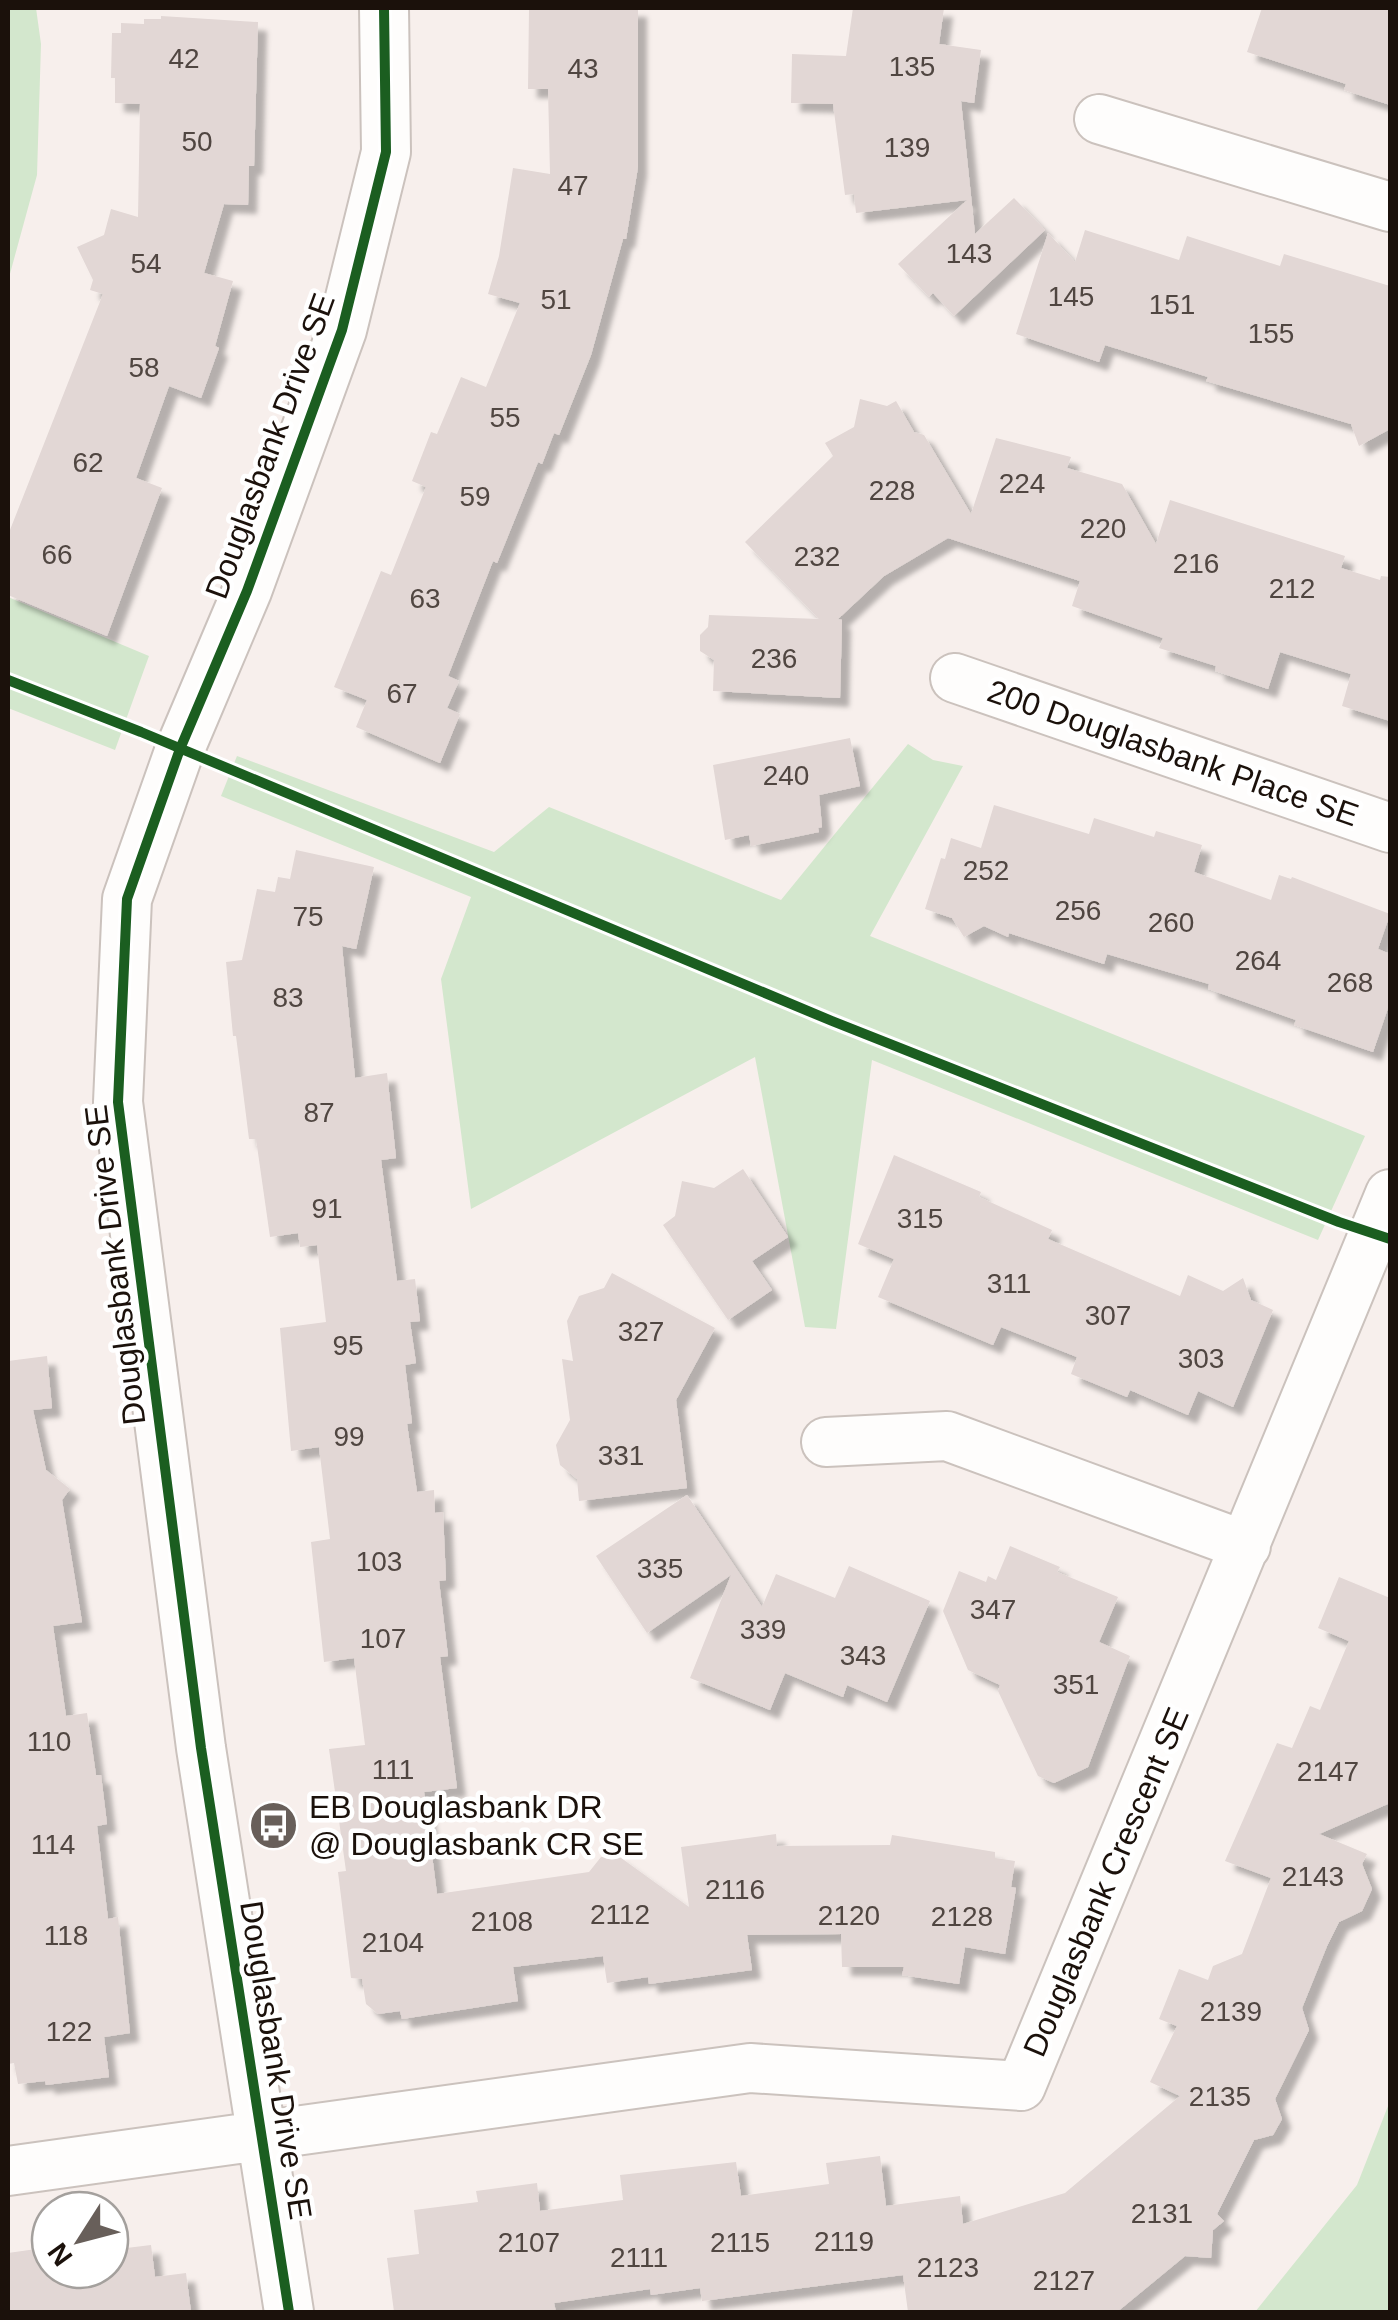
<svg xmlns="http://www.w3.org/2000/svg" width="1398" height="2320" font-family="Helvetica,sans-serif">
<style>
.green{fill:#d3e7cd}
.building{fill:#e2d7d5;filter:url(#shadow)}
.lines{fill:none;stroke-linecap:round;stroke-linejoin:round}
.minor-casing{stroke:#cbc2bd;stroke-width:52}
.minor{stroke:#fefdfc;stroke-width:48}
.cycleway-casing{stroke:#fff;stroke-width:16}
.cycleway{stroke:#1b5e20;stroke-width:10}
.labels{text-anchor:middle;stroke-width:9;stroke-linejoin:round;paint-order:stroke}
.number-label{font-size:28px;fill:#504641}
.street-label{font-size:32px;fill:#1b110b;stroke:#fff}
.poi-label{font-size:32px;fill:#1b110b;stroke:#fff;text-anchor:start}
</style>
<defs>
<filter id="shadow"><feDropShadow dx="9" dy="9" stdDeviation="2.5" flood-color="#0004"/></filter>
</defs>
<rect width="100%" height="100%" fill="#f7efec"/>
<path class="green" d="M8,8H36L41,44L37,175L8,281Z
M8,597L149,656L115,750L8,708Z
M908,744L933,760L963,766L870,936L1365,1136L1318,1240L872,1060L836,1329L805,1327L755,1057L471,1209L441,979L471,897L221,796L237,756L494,852L549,807L781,900Z
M1390,2101V2312H1255L1357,2185Z"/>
<path class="building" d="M529,8H638V167L626,239H623L591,355L559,435L554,433L542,464L538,462L497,563L493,561L448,676L459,681L447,708L460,714L440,763L356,727L367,700L334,687L381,571L391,575L426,487L412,481L431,432L437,434L461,377L486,387L520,303L488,294L499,256L513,168L550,174L548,89H528Z
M853,8H944L939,44L981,50L974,103L961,101L975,234L1014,198L1045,230L954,316L933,293L929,297L898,264L967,200L856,213L854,194L845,195L833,104L791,103L792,54L846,56Z
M1262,8H1390V105L1344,90L1346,84L1247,52Z
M161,16L258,22L254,166H249L248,205L224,204L204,273L233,281L215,346L219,348L201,398L169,386L136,478L162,488L107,636L8,595V535L103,294L90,290L93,280L77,247L104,235L111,209L138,217L140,104L115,103V78H111L112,33H121V23L144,24V19H161Z
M1085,230L1179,260L1187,236L1280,266L1284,254L1390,286V429L1359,446L1351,424L1206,381L1208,377L1105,345L1099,362L1016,334L1048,233L1075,262Z
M860,399L887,406L896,401L914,432L924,435L971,514L996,438L1071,457L1067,468L1122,484L1156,544L1170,500L1345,556L1341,568L1380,580L1381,576L1390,577V721L1342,706L1351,674L1280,652L1268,689L1215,671L1216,666L1159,648L1163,638L1072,606L1080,581L948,538L884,576L838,619L842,620L840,698L713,691L714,660L700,651V635L708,627L709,615L819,619L745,542L833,456L825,443L854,427Z
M850,738L860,786L819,795L822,827L818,828L819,832L751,846L749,835L725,840L713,765Z
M994,805L1089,834L1094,818L1154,837L1156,831L1202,845L1194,872L1271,900L1279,875L1291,879L1292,877L1390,914L1378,949L1390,954V1002L1373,1052L1294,1025L1296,1020L1208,989L1209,984L1107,954L1104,964L1009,933L1008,937L984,926L964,937L952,918L925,909L941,858L945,859L951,838L981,848Z
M296,850L374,867L356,949L342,946L355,1078L387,1073L396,1158L381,1160L397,1281L415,1279L420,1321L410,1322L416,1363L405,1365L412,1423L407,1424L417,1492L434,1490L435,1513L443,1512L446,1580L439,1581L448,1656L440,1657L457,1788L424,1792L437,1894L589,1872L601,1857L617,1855L689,1907L681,1847L776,1834L777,1846L890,1845L892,1835L995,1852V1858L1015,1861L1011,1887L1016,1888L1005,1954L965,1947L959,1984L902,1975L904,1967H842L841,1934L747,1935L752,1970L649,1984L648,1977L607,1983L603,1956L513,1967L518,2001L402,2019L400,2011L378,2014L366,2004L362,1979L351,1978L338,1872L346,1871L329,1749L365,1745L354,1658L324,1662L311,1542L330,1539L319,1447L291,1451L280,1328L326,1322L317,1245L300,1247L298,1233L270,1237L256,1139H249L236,1036H233L226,962L242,960L257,889L275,892L278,877L290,879Z
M894,1155L981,1192L979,1197L1052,1230L1048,1239L1180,1296L1188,1275L1223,1291L1243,1278L1251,1300L1273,1310L1233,1407L1198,1391L1188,1415L1130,1390L1127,1397L1071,1374L1077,1357L1001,1327L993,1345L878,1297L894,1259L858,1244Z
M743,1169L788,1237L752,1261L772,1290L728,1320L663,1225L675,1216L682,1181L714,1188Z
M612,1273L715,1328L676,1400L687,1488L579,1501L577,1479L560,1465L556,1445L570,1420L562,1359L573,1361L567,1321L579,1296L604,1288Z
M47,1356L52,1408L33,1410L46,1470L70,1489L62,1500L82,1622L53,1626L66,1716L87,1713L96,1775H101L107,1824L97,1826L108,1919L118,1917L130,2033L104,2037L109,2077L46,2085L45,2081L18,2084L14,2063L8,2064V1361Z
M687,1495L762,1607L776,1574L835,1598L849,1566L930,1601L887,1702L847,1685L843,1697L785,1673L770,1710L690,1678L731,1575L647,1633L596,1556Z
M1010,1546L1060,1567L1057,1572L1118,1597L1099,1642L1130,1656L1088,1767L1054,1783L1038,1776L998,1691L1000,1685L968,1670L943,1611L959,1571L986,1582L988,1576L996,1580Z
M1339,1577L1390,1598V1803L1319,1834L1367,1854L1362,1864L1372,1889L1362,1911L1339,1922L1327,1946L1302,2008L1309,2030L1275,2099L1282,2119L1273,2135L1254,2140L1217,2214L1224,2221L1213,2230L1211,2258L1185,2256L1117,2312H908L903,2275L702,2301L700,2288L651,2295L650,2289L554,2303L556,2312H394L387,2258L419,2254L414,2210L478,2202L476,2191L537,2183L540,2211L623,2200L620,2175L736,2162L741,2196L829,2184L826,2163L880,2156L886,2206L960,2196L963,2224L1065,2193L1180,2096L1150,2082L1177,2026L1159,2019L1179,1969L1208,1980L1213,1966L1242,1954L1271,1878L1225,1861L1277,1743L1292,1748L1310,1706L1320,1710L1349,1641L1318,1628Z
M151,2245L155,2277L186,2273L191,2312H8V2253L50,2247V2270H110V2250Z"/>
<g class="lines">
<defs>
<path id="minor" d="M1099,119L1390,207
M955,678L1390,828
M826,1442L947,1436L1246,1546
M8,2171L750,2068L1021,2086L1390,1194
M289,2312L201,1748L118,1102L127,899L180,749L247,591L342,330L386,152L384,8"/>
</defs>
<use href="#minor" class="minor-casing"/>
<use href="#minor" class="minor"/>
<defs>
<path id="cycleway" d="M8,680L141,732L832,1021L1339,1222L1390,1239
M289,2312L201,1748L118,1102L127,899L180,749L247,591L342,330L386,152L384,8"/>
</defs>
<use href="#cycleway" class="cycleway-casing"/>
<use href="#cycleway" class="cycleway"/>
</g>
<defs>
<symbol id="bus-disc" viewBox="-11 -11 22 22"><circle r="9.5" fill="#685f5a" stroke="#fff"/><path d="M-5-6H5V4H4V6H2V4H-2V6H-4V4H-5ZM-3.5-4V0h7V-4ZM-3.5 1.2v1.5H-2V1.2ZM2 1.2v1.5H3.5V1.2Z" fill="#fff"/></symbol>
</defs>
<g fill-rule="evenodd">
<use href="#bus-disc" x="246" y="1798" width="55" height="55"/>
</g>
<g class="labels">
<g class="number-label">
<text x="184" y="68">42</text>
<text x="912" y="76">135</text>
<text x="583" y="78">43</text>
<text x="197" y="151">50</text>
<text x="907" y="157">139</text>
<text x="573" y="195">47</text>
<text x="969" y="263">143</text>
<text x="146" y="273">54</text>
<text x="1071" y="306">145</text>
<text x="556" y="309">51</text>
<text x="1172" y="314">151</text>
<text x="1271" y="343">155</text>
<text x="144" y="377">58</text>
<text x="505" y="427">55</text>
<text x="88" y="472">62</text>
<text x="1022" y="493">224</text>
<text x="892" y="500">228</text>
<text x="475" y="506">59</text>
<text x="1103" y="538">220</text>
<text x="57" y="564">66</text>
<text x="817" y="566">232</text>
<text x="1196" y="573">216</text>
<text x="1292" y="598">212</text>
<text x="425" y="608">63</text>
<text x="774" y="668">236</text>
<text x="402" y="703">67</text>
<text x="786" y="785">240</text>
<text x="986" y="880">252</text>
<text x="1078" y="920">256</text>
<text x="308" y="926">75</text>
<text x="1171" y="932">260</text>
<text x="1258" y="970">264</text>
<text x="1350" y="992">268</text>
<text x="288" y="1007">83</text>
<text x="319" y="1122">87</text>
<text x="327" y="1218">91</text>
<text x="920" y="1228">315</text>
<text x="1009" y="1293">311</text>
<text x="1108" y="1325">307</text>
<text x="641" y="1341">327</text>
<text x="348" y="1355">95</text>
<text x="1201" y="1368">303</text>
<text x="349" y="1446">99</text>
<text x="621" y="1465">331</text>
<text x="379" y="1571">103</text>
<text x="660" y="1578">335</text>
<text x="993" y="1619">347</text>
<text x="763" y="1639">339</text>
<text x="383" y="1648">107</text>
<text x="863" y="1665">343</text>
<text x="1076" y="1694">351</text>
<text x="49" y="1751">110</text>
<text x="393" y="1779">111</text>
<text x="1328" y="1781">2147</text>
<text x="53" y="1854">114</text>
<text x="1313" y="1886">2143</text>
<text x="735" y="1899">2116</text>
<text x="620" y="1924">2112</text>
<text x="849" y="1925">2120</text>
<text x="962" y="1926">2128</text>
<text x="502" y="1931">2108</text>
<text x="66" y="1945">118</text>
<text x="393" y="1952">2104</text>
<text x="1231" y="2021">2139</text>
<text x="69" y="2041">122</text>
<text x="1220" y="2106">2135</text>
<text x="1162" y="2223">2131</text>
<text x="844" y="2251">2119</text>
<text x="529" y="2252">2107</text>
<text x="740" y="2252">2115</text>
<text x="639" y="2267">2111</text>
<text x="948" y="2277">2123</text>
<text x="1064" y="2290">2127</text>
</g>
<g class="street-label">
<text transform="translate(270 446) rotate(-70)" y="11">Douglasbank Drive SE</text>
<text transform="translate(1173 753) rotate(19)" y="11">200 Douglasbank Place SE</text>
<text transform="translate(115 1265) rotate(-97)" y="11">Douglasbank Drive SE</text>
<text transform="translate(1106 1882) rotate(-67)" y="11">Douglasbank Crescent SE</text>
<text transform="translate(276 2060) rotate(81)" y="11">Douglasbank Drive SE</text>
</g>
<g class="poi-label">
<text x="309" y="1818">EB Douglasbank DR<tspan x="309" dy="37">@ Douglasbank CR SE</tspan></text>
</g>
</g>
<rect width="1398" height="2320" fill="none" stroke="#1b110b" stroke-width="20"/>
<g transform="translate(80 2240) rotate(234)"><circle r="48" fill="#ffffff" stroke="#a4a09d" stroke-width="2.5"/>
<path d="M0-8L18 38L0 25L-18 38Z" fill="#685f5a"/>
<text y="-15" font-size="28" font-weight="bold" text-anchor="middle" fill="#1b110b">N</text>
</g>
</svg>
